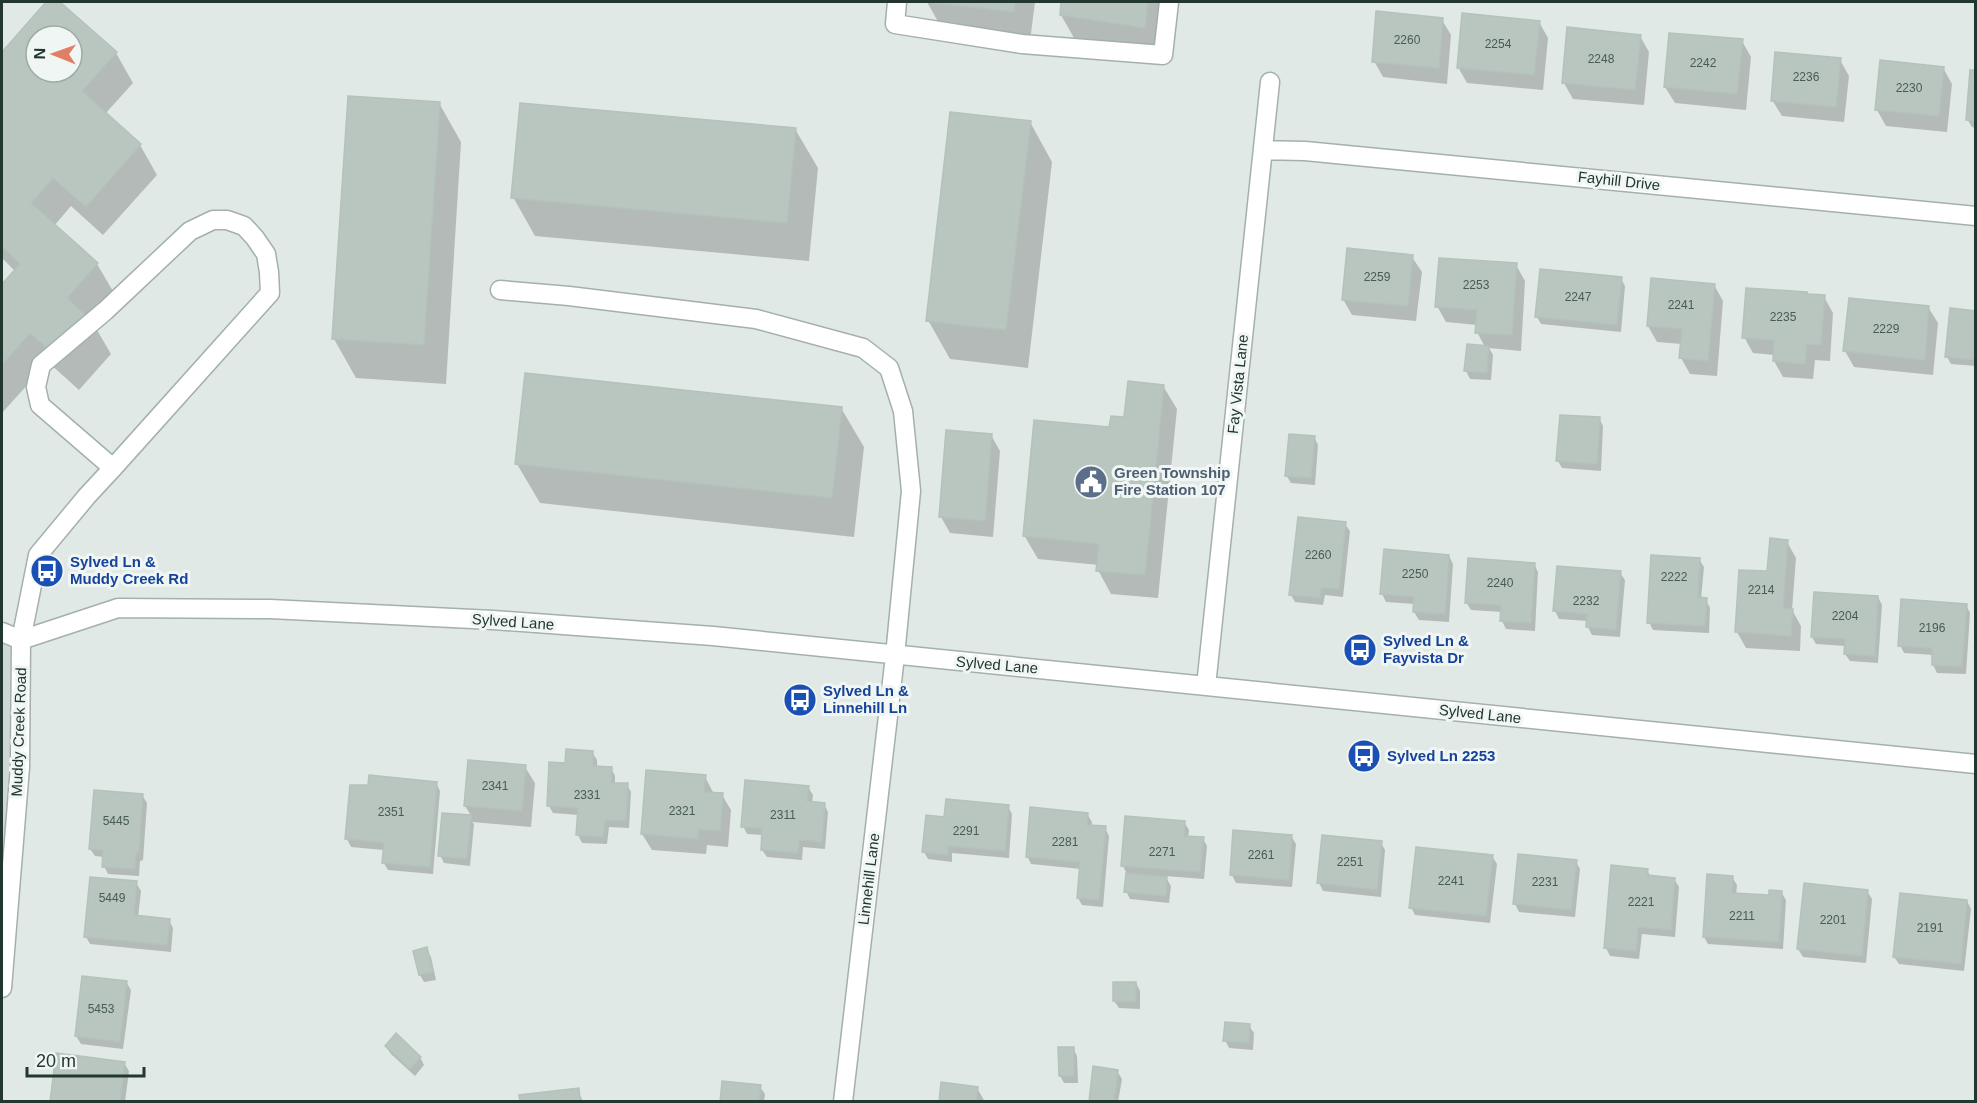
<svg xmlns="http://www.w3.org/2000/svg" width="1977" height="1103" font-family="Helvetica,sans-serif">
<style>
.built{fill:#ced9d3}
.shadow{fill:#0003;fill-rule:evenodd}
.building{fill:#b9c6c0;stroke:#b3c2bb;stroke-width:1.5;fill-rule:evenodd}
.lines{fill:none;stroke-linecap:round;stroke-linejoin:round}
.service-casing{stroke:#a4b0ab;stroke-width:21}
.minor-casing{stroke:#a4b0ab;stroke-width:21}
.tertiary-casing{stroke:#a4b0ab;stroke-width:21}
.service{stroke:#fff;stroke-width:18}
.minor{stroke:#fff;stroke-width:18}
.tertiary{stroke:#fff;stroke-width:18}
.labels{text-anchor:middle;stroke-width:6;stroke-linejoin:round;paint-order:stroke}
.number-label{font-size:12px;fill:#485b55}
.street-label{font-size:15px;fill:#233731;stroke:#f0f6f3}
.service-label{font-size:15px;font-weight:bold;fill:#4e5e75;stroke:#f0f6f3;text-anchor:start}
.transit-label{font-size:15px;font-weight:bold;fill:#164399;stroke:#f0f6f3;text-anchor:start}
</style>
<rect width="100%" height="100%" fill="#e0e9e5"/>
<path class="built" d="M2,632L21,640L2,988Z"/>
<path class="shadow" d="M48,2H57L116,53L133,83L105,114L140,145L157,175L103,235L71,206L54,226L97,264L114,293L94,325L111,354L79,390L48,362L2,413V286L15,271L2,258V54ZM36,36H72V72H36Z
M927,2H1035L1030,41L944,32Z
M1063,2H1168L1162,57L1078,45L1061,15Z
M1442,20L1451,35L1447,84L1383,77L1374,61Z
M1539,22L1548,38L1543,90L1467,83L1458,67Z
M1640,36L1649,52L1644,105L1573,99L1564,83Z
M1742,41L1751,57L1746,110L1675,103L1665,87Z
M1840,60L1849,76L1844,122L1782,116L1772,100Z
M1943,68L1952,84L1947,132L1886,126L1877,110Z
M1976,72V128L1972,127L1967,119Z
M439,103L461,142L446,384L356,378L334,339Z
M1030,122L1052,162L1028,368L950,359L928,320Z
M795,129L818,168L809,261L535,236L513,197Z
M1412,257L1422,272L1416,321L1352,315L1343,299Z
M1516,265L1525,281L1521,351L1489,348L1493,355L1491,380L1470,379L1466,371L1485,347L1477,332V325L1446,322L1437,306Z
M1621,279L1625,286L1621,332L1541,324L1537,317Z
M1714,285L1723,301L1717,376L1690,374L1681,358L1682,344L1657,342L1648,326Z
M1807,296L1824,297L1833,313L1830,361L1815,360L1813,379L1783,377L1774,361L1775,355L1753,353L1744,337Z
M1928,307L1938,323L1933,375L1854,367L1845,351Z
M1976,312V366L1951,364L1947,357Z
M1163,386L1177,409L1158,598L1111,594L1098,570L1099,565L1038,559L1024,535L1111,429L1126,419Z
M841,408L864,447L854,537L540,503L517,464Z
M1599,418L1603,426L1601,471L1562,468L1558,461Z
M991,435L1000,451L993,537L950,533L941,517Z
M1314,437L1318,445L1315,485L1291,483L1286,475Z
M1345,524L1350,531L1343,597L1325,595L1323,605L1295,602L1291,595Z
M1787,542L1796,558L1792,610L1801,626L1800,651L1746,648L1737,632Z
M1449,556L1453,564L1449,622L1419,620L1414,612L1415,604L1386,602L1382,594Z
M1699,559L1704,567L1701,599L1706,600L1710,608L1709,633L1653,630L1649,622Z
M1534,564L1538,572L1535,631L1506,629L1502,621V612L1471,610L1466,602Z
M1620,573L1625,580L1620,637L1592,635L1588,627V621L1559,619L1555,611Z
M1878,597L1882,605L1878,663L1850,661L1845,654L1846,646L1816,644L1812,637Z
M1966,605L1970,613L1966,674L1937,673L1933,665L1934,655L1904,653L1900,645Z
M592,752L597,760V767L611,768L615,776V784L627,785L631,792L629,828L609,827L607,844L582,843L578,835L579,815L553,813L549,806Z
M525,767L535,783L531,827L472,822L474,824L470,866L444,863L440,855L444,814L472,817L465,806Z
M705,777L714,794L722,795L731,810L728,847L707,845L706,854L652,850L642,834Z
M436,783L440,791L433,874L388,870L383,862L384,850L351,847L347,839Z
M808,787L813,795L812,803L824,804L828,812L825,849L803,847L802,860L767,857L762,850L763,835L747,834L743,826Z
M142,795L147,803L143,860L140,861L139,876L108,874L104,866V857L95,856L90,849Z
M1008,807L1012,814L1009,858L952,853V862L928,859L924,852L946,818Z
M1087,814L1092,822L1091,827L1105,828L1109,836L1103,907L1082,905L1078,898L1081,869L1031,864L1027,856Z
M1184,822L1189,830L1188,838L1203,839L1207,846L1204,879L1165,876L1171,886L1169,903L1130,899L1126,891L1127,874L1123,866Z
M1291,836L1296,844L1292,887L1236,883L1232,875Z
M1381,843L1385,850L1381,897L1323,891L1319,883Z
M1492,856L1497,864L1490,923L1415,915L1411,907Z
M1576,862L1580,869L1575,917L1519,912L1515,904Z
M1647,870L1651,877L1674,879L1679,887L1675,937L1642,934L1639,959L1610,956L1606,948Z
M1732,877L1737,885L1736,895L1771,897L1781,892L1786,900L1783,949L1708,944L1704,937Z
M136,883L141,891L138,917L169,920L173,928L171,952L90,944L86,937Z
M1867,891L1872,899L1866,963L1803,957L1798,949Z
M1967,901L1971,909L1964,971L1899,964L1894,957Z
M426,949L431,957L436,980L424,982L420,975L414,952Z
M126,982L131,990L123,1049L81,1044L76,1036Z
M1136,983L1140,991V1009L1119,1008L1114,1001Z
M1249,1026L1254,1033L1253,1050L1229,1048L1225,1040Z
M386,1047L420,1057L424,1065L415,1076L391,1054Z
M1073,1048L1077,1056L1078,1083H1064L1060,1076Z
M124,1063L129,1071L125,1102H51Z
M1117,1071L1122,1079L1118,1102H1090Z
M760,1087L765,1094L764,1102H721Z
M977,1088L985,1102H941Z
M578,1090L583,1102H522Z"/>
<path class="building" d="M46,2H60L117,52L82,91L141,144L86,207L53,178L31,203L98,263L67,298L95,324L62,361L30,333L2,365V284L20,264L2,246V52ZM36,36H72V72H36Z
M926,2H1015L1014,12Z
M1061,2H1148L1145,28L1060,15Z
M1376,11L1443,18L1439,68L1372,62Z
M1462,13L1540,21L1534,75L1457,68Z
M1567,27L1641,35L1635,90L1562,83Z
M1669,33L1743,39L1737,94L1664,87Z
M1775,52L1841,58L1836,107L1771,101Z
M1880,60L1944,67L1939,116L1875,110Z
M1970,70H1976V121L1966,120Z
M348,96L440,102L424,345L332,339Z
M520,103L796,128L787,223L511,198Z
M950,112L1031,121L1006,330L926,321Z
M1347,248L1413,255L1408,306L1342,300Z
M1439,258L1517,263L1512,335L1475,333L1477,310L1435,307Z
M1540,269L1622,277L1617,325L1535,317Z
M1651,278L1715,284L1708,361L1679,358L1682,329L1647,326Z
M1746,288L1807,292L1808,294L1825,295L1821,345L1807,344L1805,364L1773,361L1774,340L1742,338Z
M1849,298L1929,306L1925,360L1843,351Z
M1950,308L1976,311V360L1945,357Z
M1467,344L1489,346L1487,373L1464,371Z
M525,373L842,407L832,498L515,464Z
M1128,381L1164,385L1145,575L1096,571L1099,544L1023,536L1034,420L1109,427L1111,416L1124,417Z
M1560,415L1600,417L1597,464L1556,461Z
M946,430L992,434L985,521L939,517Z
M1289,434L1315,436L1311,478L1285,476Z
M1298,517L1346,522L1339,589L1321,588L1320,598L1289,595Z
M1770,538L1788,540L1783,608L1793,609L1791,636L1735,632L1739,570L1767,571Z
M1384,549L1449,555L1445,614L1413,612L1414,597L1380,594Z
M1651,555L1700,558L1698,597L1707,598L1705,626L1647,623Z
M1468,558L1535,563L1531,623L1500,621L1501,605L1465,603Z
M1557,566L1621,571L1616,630L1586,627L1587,614L1553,611Z
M1814,592L1878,596L1875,656L1844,654L1845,639L1811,637Z
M1901,599L1967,604L1962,667L1932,665V648L1898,646Z
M566,749L593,751V766L612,767L611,783H628L626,821L605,820L603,837L576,835L578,808L547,806L549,762L565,763Z
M468,760L526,765L522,811L464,806Z
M646,770L706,775L704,792L723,793L720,831L698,829V839L641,834Z
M369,775L437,782L430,867L382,863L384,843L345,839L350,785H368Z
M745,780L809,786L807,801L825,803L822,842L799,840L798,853L761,850L762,828L741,827Z
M94,790L143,794L139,853H136L135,869L102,867L103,850L89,849Z
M946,799L1009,805L1005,851L948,846V855L922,852L926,815L944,817Z
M1030,807L1088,813L1087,825L1106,826L1099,900L1077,898L1080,862L1026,857Z
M442,813L471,815L467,859L438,856Z
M1125,816L1185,821L1184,836L1204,837L1200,872L1121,866Z
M1233,830L1292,835L1289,880L1230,875Z
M1322,835L1382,841L1377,890L1317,883Z
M1416,847L1493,855L1486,916L1409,908Z
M1518,854L1577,860L1571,910L1513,904Z
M1611,865L1648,869L1647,875L1675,878L1671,930L1638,927L1636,951L1604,948Z
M1126,873L1167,877L1166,896L1124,892Z
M1707,874L1733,876L1732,893L1769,895V890L1782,891L1779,942L1703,937Z
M90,877L137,881L134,915L170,919L167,945L84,937Z
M1804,883L1868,890L1862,956L1797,949Z
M1900,893L1967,900L1961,964L1893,957Z
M427,947L433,972L419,975L413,951Z
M82,976L127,981L120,1042L75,1036Z
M1113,982H1136V1002L1113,1001Z
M1225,1022L1250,1024L1249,1043L1223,1041Z
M396,1033L421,1057L410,1069L385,1046Z
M1058,1047H1074V1076H1059Z
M56,1053L125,1062L120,1102H50Z
M1093,1066L1118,1070L1114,1102H1089Z
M722,1081L761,1085L759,1102H720Z
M941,1082L978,1087L976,1102H939Z
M579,1088L580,1102H520L519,1095Z"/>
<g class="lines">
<defs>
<path id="service" d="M897,2L895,24L1022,44L1163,55L1169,2
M500,290L569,296L756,319L863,348L889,368L903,411L911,491L895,656
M21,640L38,555L87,496L113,468L270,293L269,272L266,254L255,238L244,226L227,220H213L190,231L105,311L41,365L36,387L40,405L113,468"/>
<path id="minor" d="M1263,150L1305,151L1976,216
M21,640L118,608L270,609L493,620L713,636L1976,764
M1206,686L1270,82
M843,1102L895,656"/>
<path id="tertiary" d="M2,632L21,640L20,767L2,988"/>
</defs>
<use href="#service" class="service-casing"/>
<use href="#minor" class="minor-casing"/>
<use href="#tertiary" class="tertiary-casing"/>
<use href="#service" class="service"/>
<use href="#minor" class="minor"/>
<use href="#tertiary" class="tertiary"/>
</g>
<defs>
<symbol id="civic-disc" viewBox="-11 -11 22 22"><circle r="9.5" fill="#5c6f8a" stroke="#f0f6f3"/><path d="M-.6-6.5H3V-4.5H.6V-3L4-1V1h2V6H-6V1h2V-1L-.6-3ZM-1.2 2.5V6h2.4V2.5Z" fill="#fff"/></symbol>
<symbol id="bus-disc" viewBox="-11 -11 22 22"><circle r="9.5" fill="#1a4fb4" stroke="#f0f6f3"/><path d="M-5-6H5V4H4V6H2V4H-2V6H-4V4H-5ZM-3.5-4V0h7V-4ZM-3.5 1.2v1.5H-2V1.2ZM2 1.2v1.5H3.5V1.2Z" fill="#fff"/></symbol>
</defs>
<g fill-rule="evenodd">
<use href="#civic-disc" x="1072" y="463" width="38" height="38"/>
<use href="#bus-disc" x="28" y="552" width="38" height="38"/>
<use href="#bus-disc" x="1341" y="631" width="38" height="38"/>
<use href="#bus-disc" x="781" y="681" width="38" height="38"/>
<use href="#bus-disc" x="1345" y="737" width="38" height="38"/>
</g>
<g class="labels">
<g class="number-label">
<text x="1407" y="44">2260</text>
<text x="1498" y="48">2254</text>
<text x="1601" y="63">2248</text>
<text x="1703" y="67">2242</text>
<text x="1806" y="81">2236</text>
<text x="1909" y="92">2230</text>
<text x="1377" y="281">2259</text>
<text x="1476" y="289">2253</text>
<text x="1578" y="301">2247</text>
<text x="1681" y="309">2241</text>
<text x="1783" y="321">2235</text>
<text x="1886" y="333">2229</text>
<text x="1318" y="559">2260</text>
<text x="1415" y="578">2250</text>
<text x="1674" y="581">2222</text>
<text x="1500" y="587">2240</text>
<text x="1761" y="594">2214</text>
<text x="1586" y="605">2232</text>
<text x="1845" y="620">2204</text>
<text x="1932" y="632">2196</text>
<text x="495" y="790">2341</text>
<text x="587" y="799">2331</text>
<text x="682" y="815">2321</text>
<text x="391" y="816">2351</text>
<text x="783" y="819">2311</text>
<text x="116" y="825">5445</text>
<text x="966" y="835">2291</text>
<text x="1065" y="846">2281</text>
<text x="1162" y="856">2271</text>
<text x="1261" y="859">2261</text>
<text x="1350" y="866">2251</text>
<text x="1451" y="885">2241</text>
<text x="1545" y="886">2231</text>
<text x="112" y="902">5449</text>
<text x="1641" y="906">2221</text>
<text x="1742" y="920">2211</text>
<text x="1833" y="924">2201</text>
<text x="1930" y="932">2191</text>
<text x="101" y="1013">5453</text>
</g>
<g class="street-label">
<text transform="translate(1619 181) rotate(6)" y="5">Fayhill Drive</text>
<text transform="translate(1238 384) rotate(-84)" y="5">Fay Vista Lane</text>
<text transform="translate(513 622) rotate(4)" y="5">Sylved Lane</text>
<text transform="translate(997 665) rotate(5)" y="5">Sylved Lane</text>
<text transform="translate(1480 714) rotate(6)" y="5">Sylved Lane</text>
<text transform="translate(19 732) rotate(-88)" y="5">Muddy Creek Road</text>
<text transform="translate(869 879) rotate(-83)" y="5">Linnehill Lane</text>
</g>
<g class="service-label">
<text x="1114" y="478">Green Township<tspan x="1114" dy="17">Fire Station 107</tspan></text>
</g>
<g class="transit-label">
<text x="70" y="567">Sylved Ln &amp;<tspan x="70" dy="17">Muddy Creek Rd</tspan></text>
<text x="1383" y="646">Sylved Ln &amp;<tspan x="1383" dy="17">Fayvista Dr</tspan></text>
<text x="823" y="696">Sylved Ln &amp;<tspan x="823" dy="17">Linnehill Ln</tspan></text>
<text x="1387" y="761">Sylved Ln 2253</text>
</g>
</g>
<rect width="1977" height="1103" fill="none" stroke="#233731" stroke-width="6"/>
<g transform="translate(54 54) rotate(271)"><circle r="28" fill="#f0f6f3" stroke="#9eaaa5" stroke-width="1.5"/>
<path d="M0-4.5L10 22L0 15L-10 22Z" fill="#e17f66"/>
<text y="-9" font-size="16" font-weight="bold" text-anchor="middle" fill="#233731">N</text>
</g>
<path d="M27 1067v9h117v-9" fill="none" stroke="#233731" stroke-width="3"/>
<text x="36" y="1067" font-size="18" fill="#233731" stroke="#f0f6f3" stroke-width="4.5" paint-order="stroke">20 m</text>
</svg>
